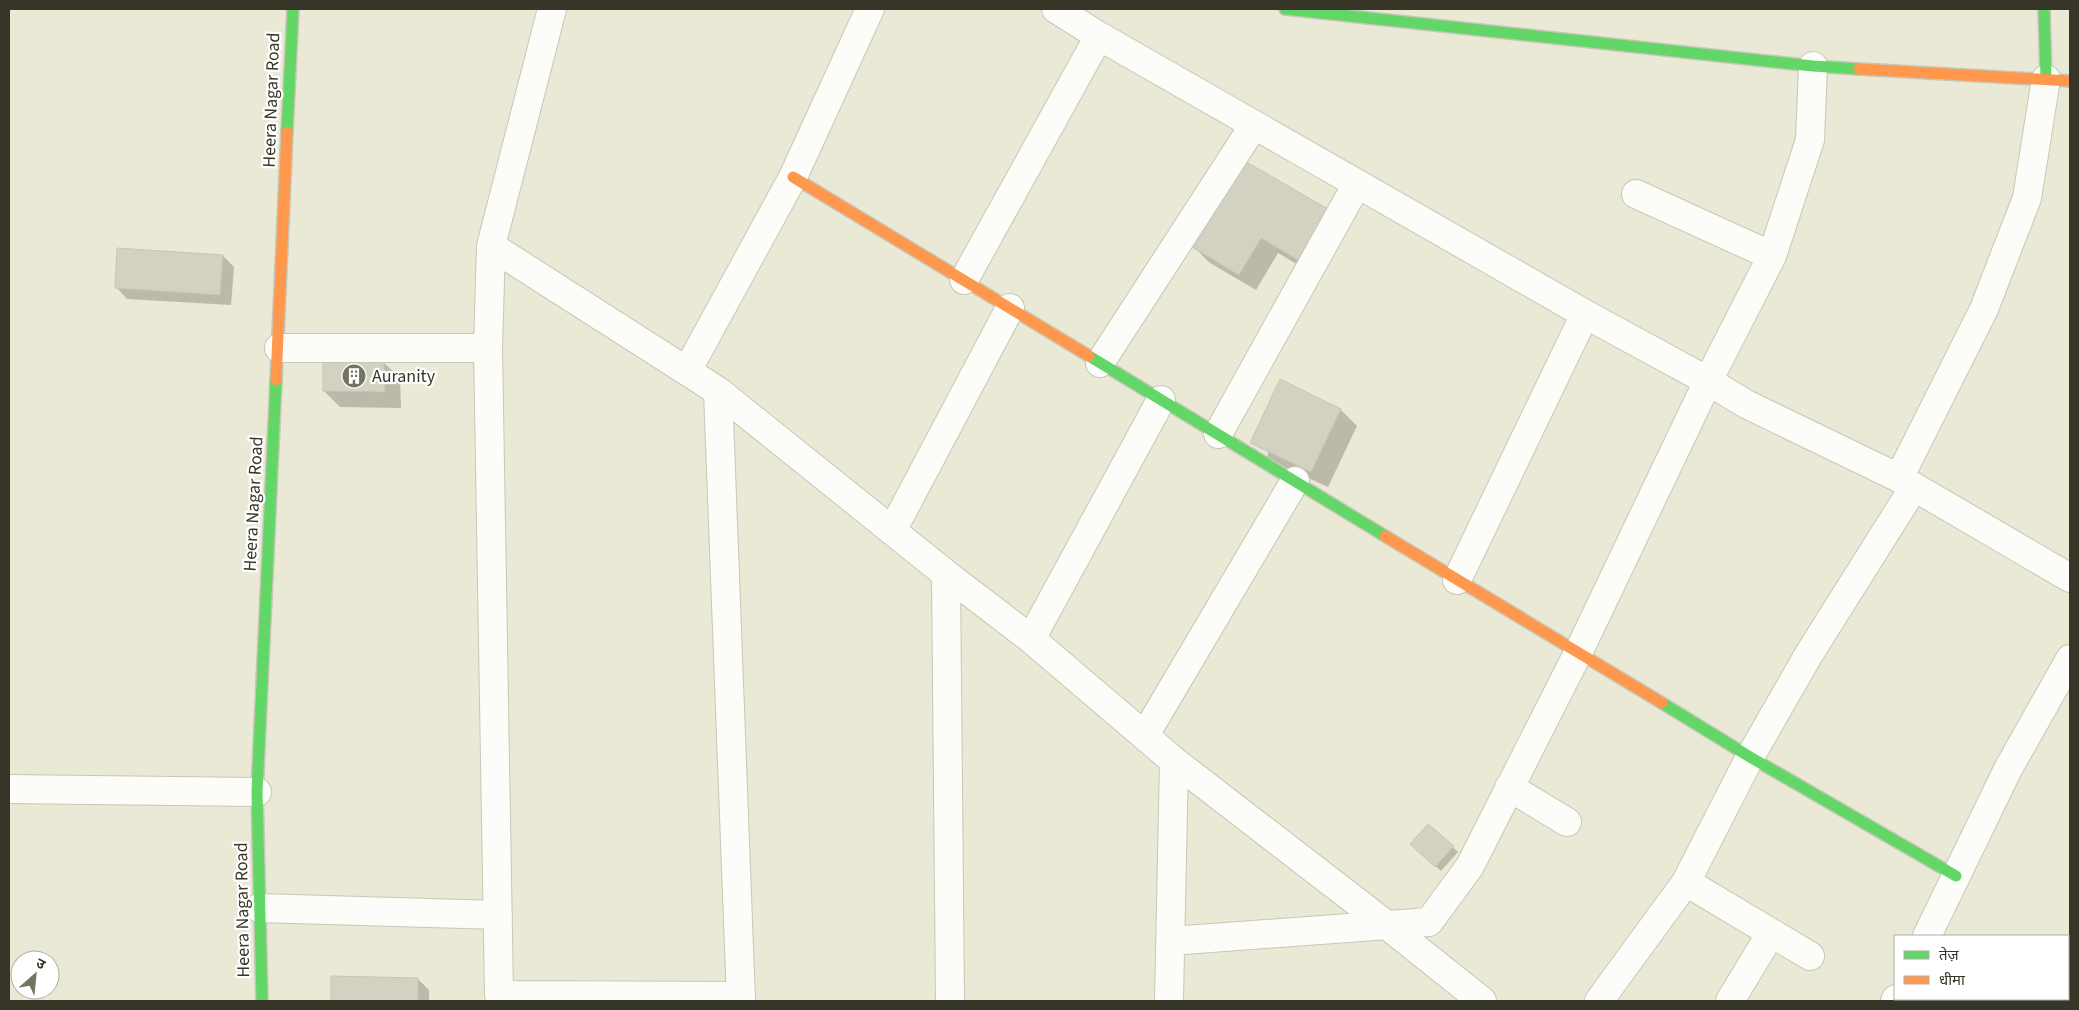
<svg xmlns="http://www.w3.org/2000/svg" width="2079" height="1010" font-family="'Source Sans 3','Noto Sans Devanagari',sans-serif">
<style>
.shadow{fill:#0003}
.building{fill:#d2d1c2;stroke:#c7c6b6}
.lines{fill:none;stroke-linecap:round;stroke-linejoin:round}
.street-casing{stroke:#c8c7b7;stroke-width:30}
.fast-casing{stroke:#c8c7b7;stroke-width:14}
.slow-casing{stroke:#c8c7b7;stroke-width:14}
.street{stroke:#fcfcf9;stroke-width:28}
.fast{stroke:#63d668;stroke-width:11}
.slow{stroke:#ff974d;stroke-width:11}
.labels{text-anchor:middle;stroke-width:4.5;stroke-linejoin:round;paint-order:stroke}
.street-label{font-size:18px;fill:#363527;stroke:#fff}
.poi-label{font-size:18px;fill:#363527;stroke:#fff;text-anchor:start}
</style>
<rect width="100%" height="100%" fill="#eae9d5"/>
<path class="shadow" d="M1327,210L1315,275L1278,253L1256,290L1210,263L1194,247Z
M223,256L234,267L231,305L127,299L116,287Z
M383,362L400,378L401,408L340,407L324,391Z
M1281,381L1341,410L1357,426L1328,487L1267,459Z
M1428,825L1458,852L1441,871L1417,849Z
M333,977L418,979L429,990V1001H332Z"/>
<path class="building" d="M1243,160L1328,209L1298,260L1261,238L1239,275L1192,247Z
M117,248L223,255L220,295L115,288Z
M323,358L384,361L385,392L323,391Z
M1280,379L1341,409L1311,472L1250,443Z
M1428,824L1454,846L1435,867L1410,844Z
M331,976L418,978V1001H331Z"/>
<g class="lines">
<defs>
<path id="street" d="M552,9L491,246L488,348L499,995L741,996
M1056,9L1099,36L1585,314L1708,381L1746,404L1899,478L2070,578
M1636,194L1772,256
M491,246L718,391L946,574L1031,639L1174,761L1388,926L1482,1001
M964,280L1099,36
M279,348H488
M1100,363L1254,125
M687,371L793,177L870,9
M718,391L741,1001
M1218,434L1357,184
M1899,478L1984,309L2027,198L2046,79
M892,531L1010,308
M946,574L950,1001
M1457,580L1585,314
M1031,639L1161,400
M1145,735L1295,481
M1509,787L1567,822
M9,789L257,792
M1686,882L1810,956
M259,908L498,915
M1927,936L2008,769L2070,659
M1171,941L1429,922L1470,866L1578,653L1708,381L1772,256L1810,140L1813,66
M1169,1001L1174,761
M1599,1001L1686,882L1750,757L1809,654L1914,487
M1730,1001L1771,933
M1895,1001L1896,999"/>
<path id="fast" d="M1285,9L1813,66L1859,69
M2044,9L2046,79
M287,132L293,9
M1089,356L1385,536
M1662,703L1750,757L1956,876
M262,1001L257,792L276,380"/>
<path id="slow" d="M1859,69L2070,81
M793,177L1089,356
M276,380L287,132
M1385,536L1662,703"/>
</defs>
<use href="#street" class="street-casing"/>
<use href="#fast" class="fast-casing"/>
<use href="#slow" class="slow-casing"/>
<use href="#street" class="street"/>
<use href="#fast" class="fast"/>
<use href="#slow" class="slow"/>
</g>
<defs>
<symbol id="building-disc" viewBox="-11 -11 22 22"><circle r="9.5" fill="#757464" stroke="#fff"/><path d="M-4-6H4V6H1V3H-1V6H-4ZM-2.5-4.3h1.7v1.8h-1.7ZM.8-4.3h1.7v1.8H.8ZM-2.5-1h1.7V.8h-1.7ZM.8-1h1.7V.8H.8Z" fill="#fff"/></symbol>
</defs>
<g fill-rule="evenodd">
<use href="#building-disc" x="340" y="362" width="28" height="28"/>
</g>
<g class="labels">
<g class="street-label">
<text transform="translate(271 100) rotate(-88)" y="6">Heera Nagar Road</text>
<text transform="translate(253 504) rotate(-87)" y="6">Heera Nagar Road</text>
<text transform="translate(242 910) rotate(-91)" y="6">Heera Nagar Road</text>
</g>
<g class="poi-label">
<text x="372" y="382">Auranity</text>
</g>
</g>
<rect width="2079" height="1010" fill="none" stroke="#363527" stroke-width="20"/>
<rect x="1894" y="935" width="175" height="65" fill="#ffffff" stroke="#afaea9"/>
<rect x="1904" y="951" width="25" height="8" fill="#63d668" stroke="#afaea9"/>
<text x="1939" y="960" font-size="15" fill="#363527">तेज़</text>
<rect x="1904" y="976" width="25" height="8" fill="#ff974d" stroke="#afaea9"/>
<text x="1939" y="985" font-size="15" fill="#363527">धीमा</text>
<g transform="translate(35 975) rotate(27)"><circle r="24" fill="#ffffff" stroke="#afaea9"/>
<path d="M0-4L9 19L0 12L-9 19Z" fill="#757464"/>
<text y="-8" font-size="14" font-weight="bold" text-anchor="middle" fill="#363527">उ</text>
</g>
</svg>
